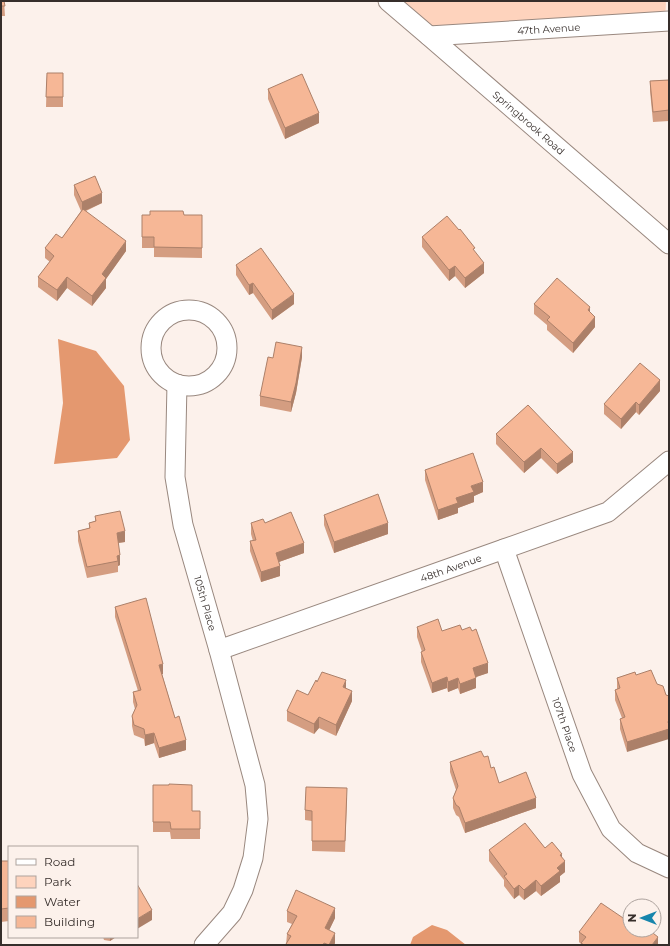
<svg xmlns="http://www.w3.org/2000/svg" width="670" height="946" font-family="Montserrat,sans-serif">
<style>
.green{fill:#fed3bd}
.water{fill:#e4986f}
.lines{fill:none;stroke-linecap:round;stroke-linejoin:round}
.minor-casing{stroke:#99887f;stroke-width:21}
.minor{stroke:#fff;stroke-width:19}
.wall{fill:#d49d81}
.shaded-wall{fill:#ac8069}
.building{fill:#f6b796;stroke:#ac8069}
.labels{text-anchor:middle;stroke-width:3;stroke-linejoin:round;paint-order:stroke}
.street-label{font-size:10px;fill:#362e2b;stroke:#fcf1eb}
</style>
<rect width="100%" height="100%" fill="#fcf1eb"/>
<path class="green" d="M388,1H666L665,22L429,36Z"/>
<path class="water" d="M58,339L96,351L124,386L130,440L117,458L54,464L63,403Z
M432,925L447,930L466,945H410L413,937Z"/>
<g class="lines">
<defs>
<g id="minor">
<path id="s1" d="M388,1L429,36L669,244"/>
<path id="s2" d="M429,36L669,21"/>
<circle cx="189" cy="348" r="38"/>
<path id="s3" d="M177,384L175,477L183,525L219,650L255,785L258,819L253,858L243,890L232,913L204,945"/>
<path id="s4" d="M504,549L582,774L611,829L637,853L669,868"/>
<path id="s5" d="M219,650L504,549L608,512L669,461"/>
</g>
</defs>
<use href="#minor" class="minor-casing"/>
<use href="#minor" class="minor"/>
</g>
<path class="wall" d="M1,1H4L5,16H1Z
M47,73H63V107H46Z
M669,80V121L653,122L650,91V81Z
M268,89L319,123L285,139L268,99Z
M74,185L102,203L86,211L126,251L106,279V288L92,306L67,288L57,301L38,287V277L50,262L45,258V248L62,238L81,211L74,195Z
M142,215H202V258L154,257V248H142Z
M422,237L475,252L484,273L465,288L455,276L449,281L422,247Z
M236,265L294,304L272,320L253,293L249,295L236,275Z
M534,304L590,313L595,327L573,353L547,330V325L534,314Z
M302,357L296,393L291,412L260,406V396L273,358Z
M660,391L639,415L636,412L621,429L604,414V404Z
M528,405L573,462L557,474L541,458L524,473L496,444V434Z
M425,470L483,492L474,496V502L458,508V513L438,520L425,480Z
M324,515L388,534L334,553L324,525Z
M95,516L125,542L118,543L120,565L118,566V572L87,578L78,541V531L89,528V523L95,521Z
M251,523H265L304,553L279,562L280,576L261,582L250,551V541H253L251,534Z
M115,607L163,674H162L175,718L186,750L159,758L154,743L145,746L144,739L134,735L132,726V716L135,709L133,702V692L138,691L115,617Z
M417,627L442,631L462,630L488,673L476,677V688L460,694L458,688L448,692L447,688L432,693L421,662V652H422L417,637Z
M635,672L627,752L620,729V719L622,718L615,700V690L617,689V678Z
M317,682L346,689L352,701L336,736L319,728L314,734L287,721V711L308,695Z
M484,757L491,768L499,783L536,808L465,833L459,817L456,815L453,808V798L456,790L450,772V762Z
M153,785L192,811H200V839H171L170,832H153Z
M347,798L345,852L312,851V821L305,820V810Z
M545,848L562,857L565,872L560,876V882L541,896L536,891L524,900L519,895L514,899L504,886V880L489,861V850Z
M9,861V921L1,922V862Z
M287,911L335,918L329,930L335,943L334,945H286L287,934L292,924L287,922Z
M579,932L658,945H581V944L579,942Z
M103,937H116L110,941L104,940Z"/>
<path class="shaded-wall" d="M319,113V123L285,139V128Z
M102,193V203L82,212V202Z
M126,241V251L106,279V288L92,306V296L102,274Z
M484,263V273L465,288V278Z
M455,266V276L449,281V270Z
M67,277V288L57,301V290Z
M253,283V293L249,295V285Z
M294,294V304L272,320V310Z
M590,307V317L588,310Z
M595,317V327L573,353V343Z
M302,347V357L296,393L291,412V402Z
M660,380V391L639,415V405Z
M636,402V412L621,429V419Z
M541,448V458L524,473V462Z
M573,452V462L557,474V464Z
M483,482V492L474,496V502L458,508V513L438,520V510L456,498L471,486Z
M388,523V534L334,553V542Z
M125,531V542L117,543V533Z
M304,543V553L276,563V553Z
M120,555V565L118,566V561L117,556Z
M280,566V576L261,582V572Z
M488,663V673L473,678V668Z
M163,664V674L159,675V665Z
M447,677V688L432,693V683Z
M458,678V688L448,692V682Z
M476,678V688L460,694V684Z
M346,680V691L343,687Z
M352,691V701L336,736V725Z
M319,717V728L314,734V724Z
M669,720V739L627,752V742L668,722Z
M154,733V743L145,746V735Z
M186,740V750L159,758V748Z
M536,798V808L465,833V823Z
M562,854V864L565,861V872L560,876V882L541,896V886L557,868L560,855Z
M536,880V891L524,900V890Z
M519,885V895L514,899V889Z
M335,908V918L325,939V928Z
M152,910V920L137,929V919Z
M335,933V943L334,945H329Z
M110,937H116L110,941Z
M658,937V945H652Z"/>
<path class="building" d="M1,1H4L5,6H1Z
M47,73H63V97H46Z
M302,74L319,113L285,128L268,89Z
M669,80V110L653,112L650,81Z
M95,176L102,193L82,202L74,185Z
M83,209L126,241L102,274L106,278L92,296L67,277L57,290L38,277L54,256L45,248L56,234L62,238Z
M150,211H183L184,215H202V248L154,247V237H142V215H150Z
M447,216L459,230L460,229L475,248L473,249L484,263L465,278L455,266L449,270L422,237Z
M261,248L294,294L272,310L253,283L249,285L236,265Z
M557,278L590,307L588,310L595,317L573,343L547,320L550,317L534,304Z
M276,342L302,347L296,383L291,402L260,396L268,357L273,358Z
M640,363L660,380L639,405L636,402L621,419L604,404Z
M528,405L573,452L557,464L541,448L524,462L496,434Z
M473,453L483,482L471,486L474,492L456,498L458,503L438,510L425,470Z
M378,494L388,523L334,542L324,515Z
M120,511L125,531L117,533L120,555L117,556L118,561L87,567L78,531L90,528L89,523L96,521L95,516Z
M291,512L304,543L276,553L280,566L261,572L250,541L256,540L251,523L263,519L265,523Z
M146,598L163,664L159,665L175,718L179,716L186,740L159,748L154,733L145,735L144,729L134,725L132,716L137,705L133,692L141,690L115,607Z
M438,619L442,631L460,625L462,630L470,627L472,631L476,629L488,663L473,668L476,678L460,684L458,678L448,682L447,677L432,683L421,652L425,650L417,627Z
M651,670L657,684L663,686L666,695L669,696V720L668,722L669,725V729L627,742L620,719L625,717L615,690L620,688L617,678L635,672L636,675Z
M322,672L346,680L343,687L352,691L336,725L319,717L314,724L287,711L297,690L308,695L316,680L317,682Z
M481,751L484,757L488,756L491,768L494,767L499,783L526,772L536,798L465,823L459,807L456,805L453,798L458,786L450,762Z
M169,784L192,785V811H200V829H171L170,822H153V785H169Z
M306,787L347,788L345,841H312V811L305,810Z
M525,823L545,848L552,842L562,854L560,855L565,861L557,868L560,871L541,886L536,880L524,890L519,885L514,889L504,876L507,874L489,850Z
M1,861H9V908L1,909Z
M137,884L152,910L137,919Z
M296,890L335,908L325,928L335,933L329,945L324,943L323,945H289L286,944L291,936L287,934L297,916L287,911Z
M601,903L629,922L630,920V930H649L658,937L652,945H584L581,943L586,937L579,932Z"/>
<g class="labels">
<g class="street-label">
<text dy="4" stroke="none"><textPath href="#s2" startOffset="120">47th Avenue</textPath></text>
<text dy="4" stroke="none"><textPath href="#s1" startOffset="186">Springbrook Road</textPath></text>
<text dy="4" stroke="none"><textPath href="#s5" startOffset="246">48th Avenue</textPath></text>
<text dy="4" stroke="none"><textPath href="#s3" startOffset="223">105th Place</textPath></text>
<text dy="4" stroke="none"><textPath href="#s4" startOffset="186">107th Place</textPath></text>
</g>
</g>
<rect width="670" height="946" fill="none" stroke="#362e2b" stroke-width="4"/>
<rect x="8" y="846" width="130" height="92" fill="#fcf1eb" stroke="#ada39e"/>
<rect x="16" y="859" width="20" height="6" fill="#ffffff" stroke="#ada39e"/>
<text x="44" y="866" font-size="12" fill="#362e2b">Road</text>
<rect x="16" y="876" width="20" height="12" fill="#fed3bd" stroke="#ada39e"/>
<text x="44" y="886" font-size="12" fill="#362e2b">Park</text>
<rect x="16" y="896" width="20" height="12" fill="#e4986f" stroke="#ada39e"/>
<text x="44" y="906" font-size="12" fill="#362e2b">Water</text>
<rect x="16" y="916" width="20" height="12" fill="#f6b796" stroke="#ada39e"/>
<text x="44" y="926" font-size="12" fill="#362e2b">Building</text>
<g transform="translate(642 918) rotate(270)"><circle r="19" fill="#fcf1eb" stroke="#ada39e"/>
<path d="M0-3L7 15L0 10L-7 15Z" fill="#1785ac"/>
<text y="-6" font-size="11" font-weight="bold" text-anchor="middle" fill="#362e2b">N</text>
</g>
</svg>
